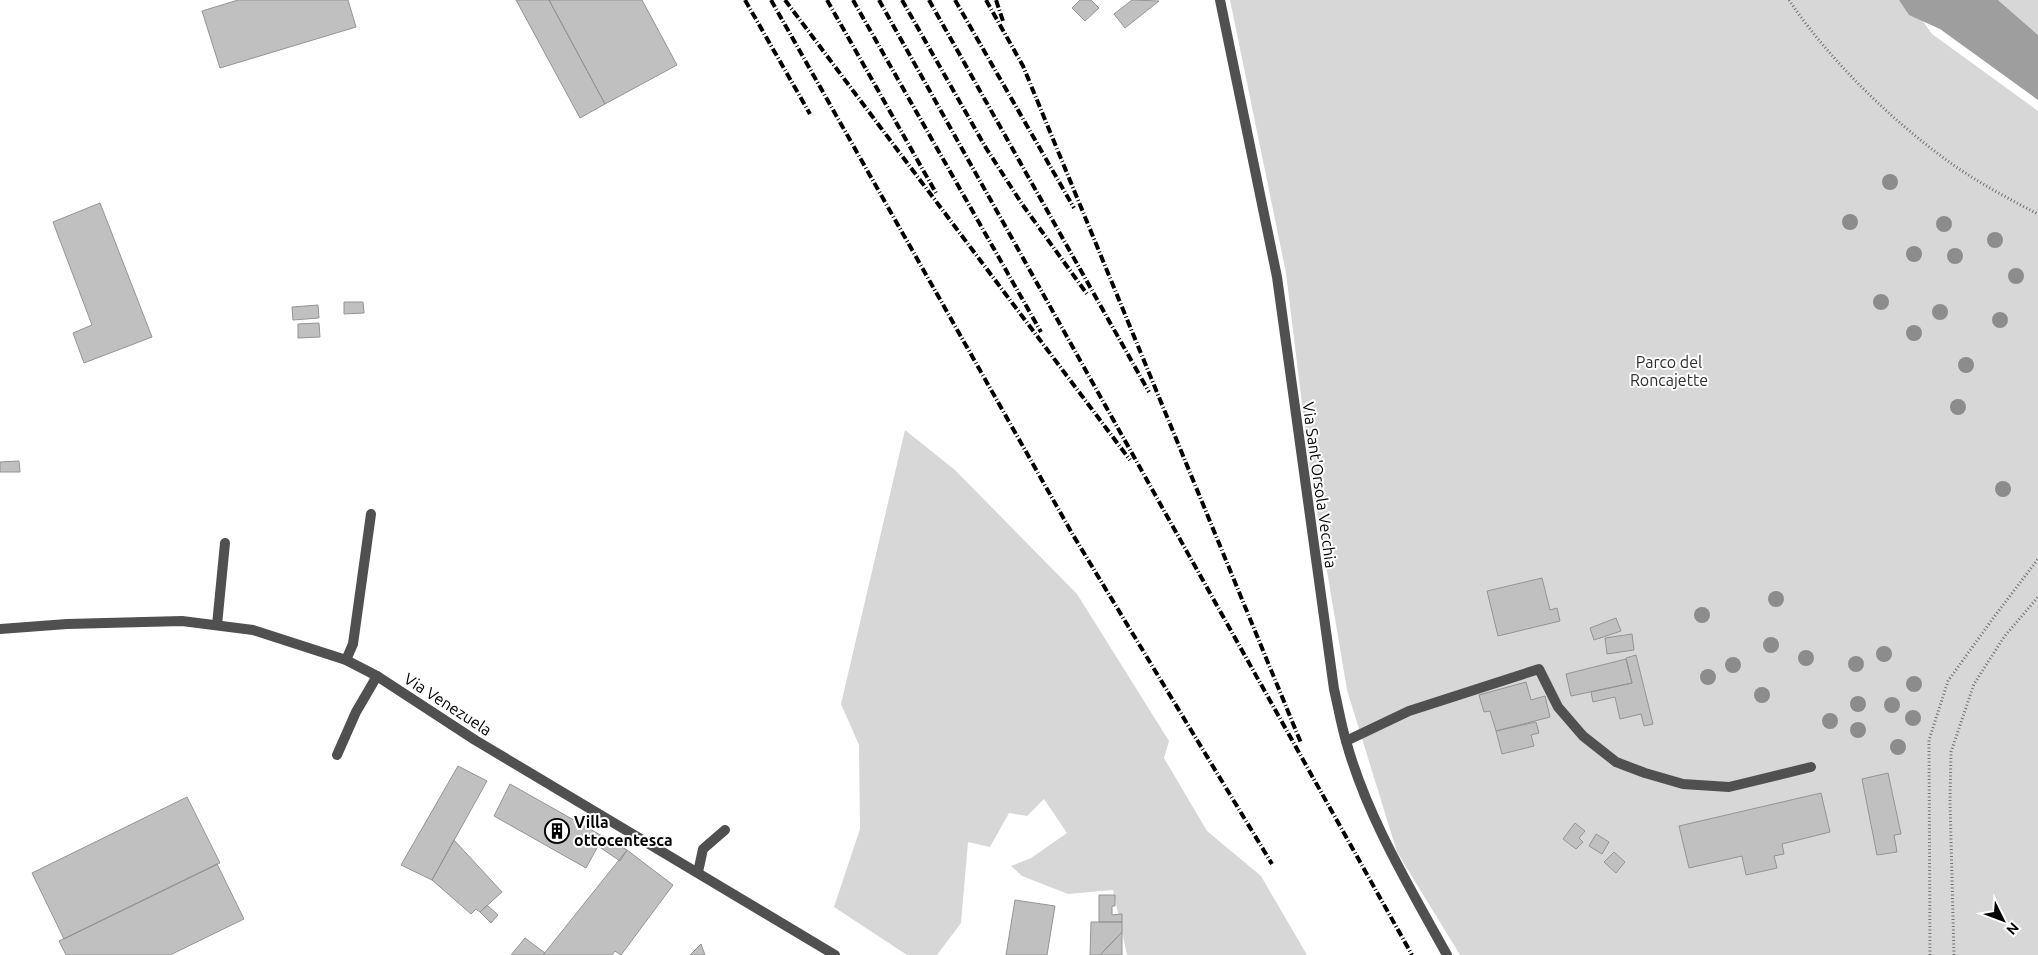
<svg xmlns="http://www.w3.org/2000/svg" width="2038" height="955" font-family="Ubuntu,sans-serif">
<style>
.green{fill:#d7d7d7}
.water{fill:#9e9e9e}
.building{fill:#c0c0c0;stroke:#949494}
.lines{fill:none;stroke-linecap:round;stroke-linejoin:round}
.path{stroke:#727272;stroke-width:3;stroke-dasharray:1 2.5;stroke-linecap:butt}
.service{stroke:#505050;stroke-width:10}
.minor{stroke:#505050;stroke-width:10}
.rail{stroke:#000;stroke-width:4;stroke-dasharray:8 2.5 1 2.5;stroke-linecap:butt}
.tree{fill:#8c8c8c}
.labels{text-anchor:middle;stroke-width:4;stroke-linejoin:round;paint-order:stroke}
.park-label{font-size:16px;fill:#2e2e2e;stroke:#fff}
.street-label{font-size:16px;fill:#000;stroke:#fff}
.poi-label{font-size:16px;font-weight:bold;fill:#000;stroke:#fff;text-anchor:start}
</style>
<rect width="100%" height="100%" fill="#fff"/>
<path class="green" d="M1230,0H1908L1932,34L2038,111V955H1460L1397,852L1347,690L1310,470L1286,273Z
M1998,0H2038V35Z
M905,430L955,470L1077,594L1169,741L1164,758L1207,831L1261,876L1307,955H1127L1113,890L1068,894L1022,876L1011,866L1031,858L1067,833L1044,799L1027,816L1009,813L990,847L968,842L961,923L937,955H907L834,907L860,829L859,745L841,704Z"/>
<path class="water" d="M1899,0H1998L2038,35V100L1940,29L1909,15Z"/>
<path class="building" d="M238,0H348L356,27L220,68L202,11Z
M516,0H549L605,104L580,118Z
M549,0H642L677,65L605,104Z
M1080,0H1091L1099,8L1085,21L1072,8Z
M1132,0L1159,1L1125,28L1114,14Z
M100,203L152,337L84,363L73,333L92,325L53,222Z
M344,302H363L364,313L344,314Z
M318,305L319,318L293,320L292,307Z
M319,323L320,337L298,338V324Z
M19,461L20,472H0V462Z
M1542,578L1550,610L1557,608L1560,621L1498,636L1487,591Z
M1616,618L1621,631L1594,640L1590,628Z
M1632,634L1634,650L1607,654L1605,638Z
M1636,655L1653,724L1644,726L1641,714L1620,719L1615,697L1593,702L1591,692L1632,683L1626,658Z
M1626,659L1632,683L1571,696L1566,674Z
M1526,682L1531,700L1545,696L1550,717L1496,731L1490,711L1484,712L1479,695Z
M1536,722L1539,733L1531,735L1534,746L1502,754L1496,731Z
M458,766L487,781L432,880L401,865Z
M1888,773L1901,834L1894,835L1897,852L1877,855L1862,779Z
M510,784L627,850L620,861L598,846L586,868L494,816Z
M1821,793L1830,832L1782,844L1784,854L1774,856L1777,868L1746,875L1742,856L1689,868L1679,826Z
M187,797L220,863L64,939L32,873Z
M1575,823L1585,831L1579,838L1583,842L1576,849L1563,839Z
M1596,834L1609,842L1602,854L1589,846Z
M454,840L502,892L480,912L476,909L471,914L432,880Z
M627,850L673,885L621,955L615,951L612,955H543Z
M1614,852L1625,862L1616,873L1604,862Z
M217,864L244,919L170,955H66L59,941Z
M1099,895H1115V906H1112V915L1122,914V922H1099Z
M1015,900L1055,906L1047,955H1006Z
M487,905L498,915L491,923L480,912Z
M1091,922H1122V932L1100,955H1090Z
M1122,932V955H1100Z
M525,938L545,953L543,955H511Z
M701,944L705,955H690Z"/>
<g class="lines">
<path class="path" d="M1789,0C1829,60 1893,122 1952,164C1979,183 2009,199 2038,214
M1930,955L1929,740L1948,681L1994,617L2038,559
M1954,955L1950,801L1951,752L1974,684L2004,637L2038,597"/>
<path class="service" d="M217,625L225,543
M346,660L353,644L371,514
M1346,741L1409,711L1539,669L1558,707L1583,736L1616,762L1645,773L1683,784L1729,787L1811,767
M337,755L356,712L377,676
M698,872L703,849L725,830"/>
<path class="minor" d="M1220,0L1277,277L1334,689C1338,706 1341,724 1346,741C1367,817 1409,886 1447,955
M0,629L67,624L182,621L253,630L346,660L377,676L475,740L835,955"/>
<path class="rail" d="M745,0L810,114
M771,0L1073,535L1272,864
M785,0L1130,460
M827,0L936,193
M853,0L1041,332
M879,0L1412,955
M902,0L986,148L1022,204L1087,294
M929,0L1149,392
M955,0L1074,208
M986,0L1023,66L1301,743
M996,0L1003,21"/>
</g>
<g class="tree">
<circle cx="1890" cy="182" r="8"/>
<circle cx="1850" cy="222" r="8"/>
<circle cx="1944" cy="224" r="8"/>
<circle cx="1995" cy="240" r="8"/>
<circle cx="1914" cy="254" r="8"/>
<circle cx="1955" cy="256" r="8"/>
<circle cx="2016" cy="276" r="8"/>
<circle cx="1881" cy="302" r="8"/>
<circle cx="1940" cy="312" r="8"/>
<circle cx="2000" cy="320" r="8"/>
<circle cx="1914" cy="333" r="8"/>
<circle cx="1966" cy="365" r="8"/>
<circle cx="1958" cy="407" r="8"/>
<circle cx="2003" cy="489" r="8"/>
<circle cx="1776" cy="599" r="8"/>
<circle cx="1702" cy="615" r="8"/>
<circle cx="1771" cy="645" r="8"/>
<circle cx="1884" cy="654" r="8"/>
<circle cx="1806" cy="658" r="8"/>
<circle cx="1856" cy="664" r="8"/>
<circle cx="1733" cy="665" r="8"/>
<circle cx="1708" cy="677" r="8"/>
<circle cx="1914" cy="684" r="8"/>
<circle cx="1762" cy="695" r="8"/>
<circle cx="1858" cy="704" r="8"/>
<circle cx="1892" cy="705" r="8"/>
<circle cx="1913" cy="718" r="8"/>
<circle cx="1830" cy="721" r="8"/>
<circle cx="1858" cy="730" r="8"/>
<circle cx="1898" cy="747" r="8"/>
</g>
<defs>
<symbol id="building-ring" viewBox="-11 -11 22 22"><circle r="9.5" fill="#fff" stroke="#000" stroke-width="1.5"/><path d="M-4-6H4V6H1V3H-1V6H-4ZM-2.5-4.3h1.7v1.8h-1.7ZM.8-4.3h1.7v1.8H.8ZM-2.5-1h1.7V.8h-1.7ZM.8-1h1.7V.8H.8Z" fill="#000"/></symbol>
</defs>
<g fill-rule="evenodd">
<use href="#building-ring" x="543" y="817" width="28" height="28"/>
</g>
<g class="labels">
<g class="park-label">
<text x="1669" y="368">Parco del<tspan x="1669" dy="18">Roncajette</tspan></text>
</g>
<g class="street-label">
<text transform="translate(1320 485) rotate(82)" y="6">Via Sant'Orsola Vecchia</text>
<text transform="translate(448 704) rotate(33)" y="6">Via Venezuela</text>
</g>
<g class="poi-label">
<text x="574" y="828">Villa<tspan x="574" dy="18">ottocentesca</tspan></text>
</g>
</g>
<g transform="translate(2003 920) rotate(132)" stroke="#ffffff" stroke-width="4" paint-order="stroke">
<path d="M0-4L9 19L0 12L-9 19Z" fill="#000000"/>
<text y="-8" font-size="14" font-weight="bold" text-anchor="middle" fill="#000000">N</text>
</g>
</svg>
